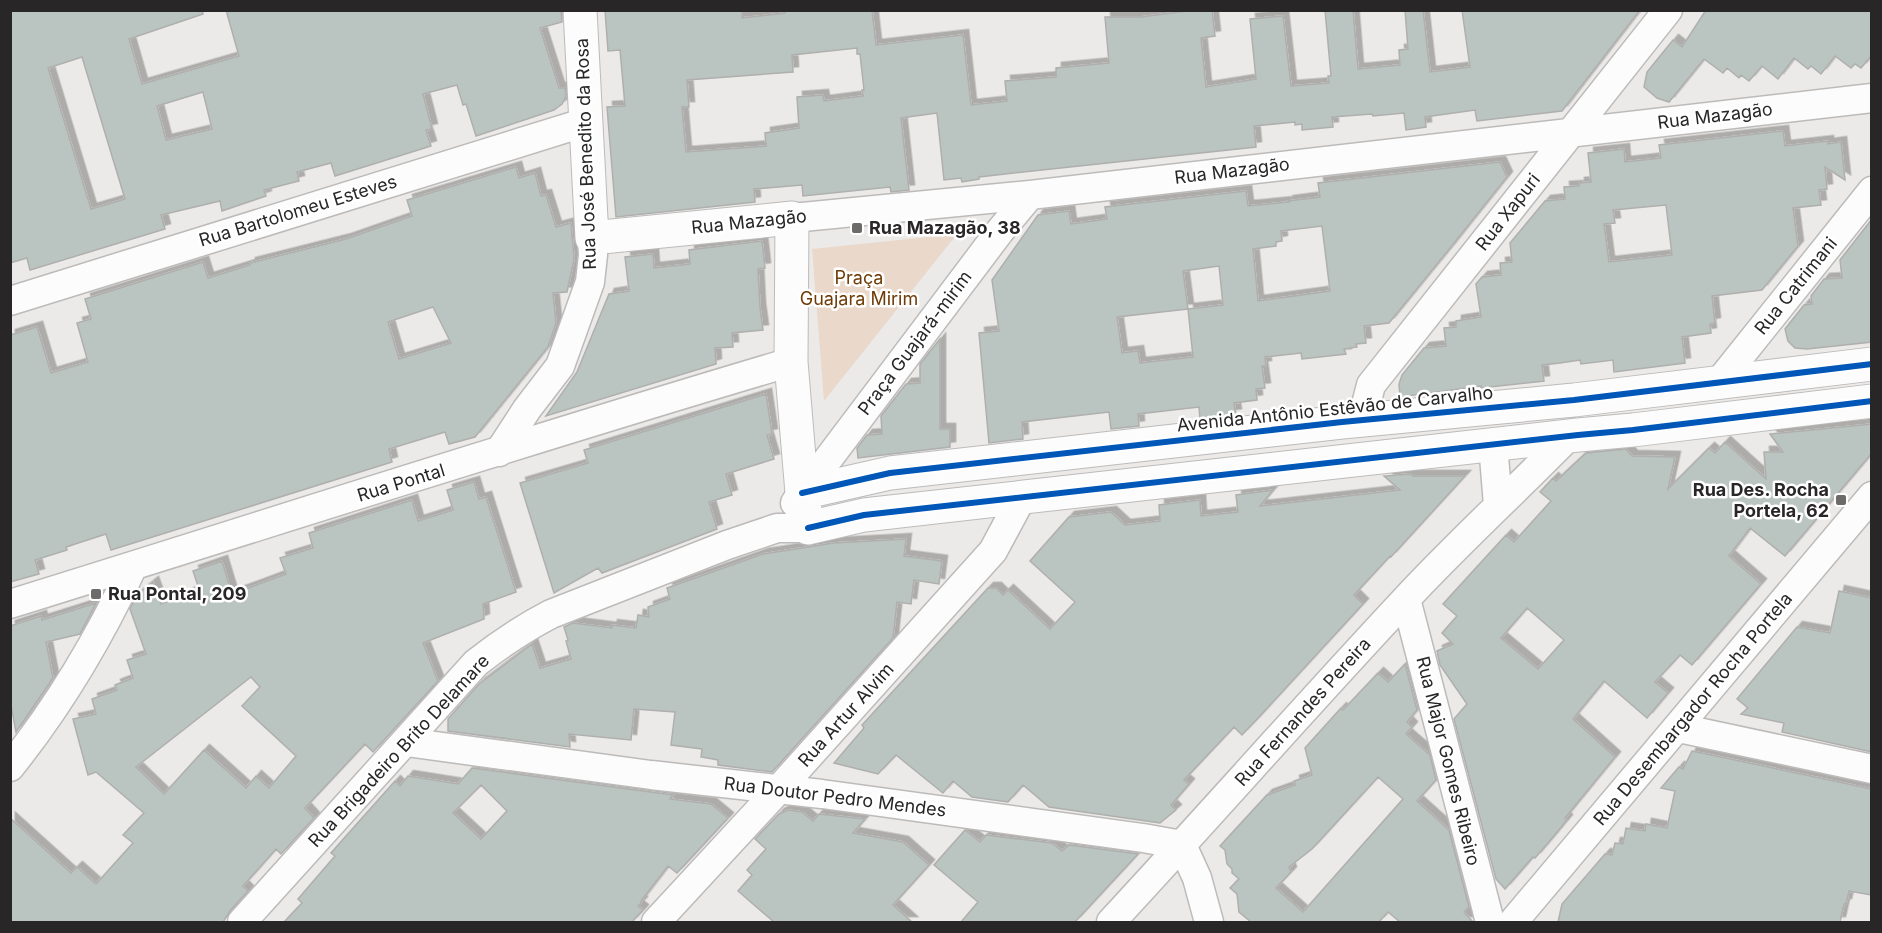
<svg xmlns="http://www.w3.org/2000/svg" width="1882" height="933" font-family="Inter,sans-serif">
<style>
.green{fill:#ead8ca}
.building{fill:#bac5c2;stroke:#afafae;stroke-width:1.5;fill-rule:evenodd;filter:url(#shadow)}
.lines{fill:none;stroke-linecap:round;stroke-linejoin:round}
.street-casing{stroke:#bdbbba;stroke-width:31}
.secondary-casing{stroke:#bdbbba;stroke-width:35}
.street{stroke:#fcfcfc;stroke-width:28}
.secondary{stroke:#fcfcfc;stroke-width:33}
.cycleway-casing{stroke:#fff;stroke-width:10}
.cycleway{stroke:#0057b8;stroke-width:6}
.poi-dot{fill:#6d6b6a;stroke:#fff;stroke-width:2}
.labels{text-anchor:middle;stroke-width:5;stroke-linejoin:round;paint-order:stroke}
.street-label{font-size:18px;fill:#282626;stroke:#fff}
.poi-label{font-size:18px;font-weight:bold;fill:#282626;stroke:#fff;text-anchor:start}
.park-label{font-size:18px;fill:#6f3c07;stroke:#fff}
</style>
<defs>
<filter id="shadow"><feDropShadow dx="5.5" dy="-5.5" stdDeviation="0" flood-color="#0004"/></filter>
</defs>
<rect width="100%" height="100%" fill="#eceae8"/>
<path class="green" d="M957,234L824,401L812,249Z"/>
<path class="building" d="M10,10H202L203,14L129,39L142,84L239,56L226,10H561L562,22L540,28L559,88H565L566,96L562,104L554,110L476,136L466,104L463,105L457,85L423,94L432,129L426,130L431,146L335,176L331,163L297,172L299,181L264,190L266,196L222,211L220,201L161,215L165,229L30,270L27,258L10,263ZM82,57L125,199L91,209L48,68ZM203,92L212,129L166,140L157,106Z
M605,10H742V18L785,13V10H872L876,45L963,35L971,105L1007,101L1005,81L1056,77V68L1109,63L1105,17H1141L1195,10H1212L1215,36L1201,38L1206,87L1256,79L1250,19L1283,16L1291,86L1329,83L1328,76H1331L1325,10H1353L1358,69L1400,65L1399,50L1408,49L1405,10H1423L1430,72L1470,67L1462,10H1640L1562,111L1477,121L1475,110L1425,117L1426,127L1406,130L1404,113L1373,116L1372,114L1332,117L1333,127L1302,130V124L1295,125V122L1254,126L1256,147L1014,173L979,177V179L962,182L961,178L944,180L937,113L901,118L909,190L891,192L890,187L803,196L802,185L754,189L755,202L616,217L607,107L625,106L620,50L608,51ZM857,48V54H860L864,90H862L863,96L824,101L823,95L797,97L799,128L765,133L766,146L686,152L682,107H689L687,80L793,72L792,55Z
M1706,10H1872V55L1861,68L1855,64L1851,68L1835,56L1821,74L1811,66L1808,69L1794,58L1778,79L1762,66L1749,81L1741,75L1739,78L1727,68L1723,73L1704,59L1669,102L1657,98L1644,87L1647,72L1673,40L1682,47Z
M1783,131L1785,146L1828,141V144L1841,142L1845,180L1825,167L1827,189L1819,190L1821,205L1793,208L1798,246L1762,290L1712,296L1715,323L1710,324L1711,333L1682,337L1685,363L1614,372L1613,360L1581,364L1580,360L1560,363L1542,365L1544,381L1481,388V386L1400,397L1399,384L1402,375L1424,348L1446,346L1444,328L1456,327V321L1481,317L1476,284L1482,277L1501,275L1500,263L1512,262L1510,243L1545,201L1565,199L1564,187L1579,186V183L1591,182L1588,153L1624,149L1625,162L1661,158L1659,145ZM1666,205L1672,255L1609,262L1604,224L1615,223L1613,210Z
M1500,162L1507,177L1451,247L1389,323L1364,326L1366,343L1356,344L1357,347L1344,349L1346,354L1302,359L1301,353L1265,357L1266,366H1262L1265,388L1256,389L1257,400L1234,403L1236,414L1200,419L1199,407L1138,414L1139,426L1111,429L1109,412L1022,422L1023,439L989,443L979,333L999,331L992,280L1038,215L1069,211L1071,224L1107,219L1105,207L1246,191L1248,206L1289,202L1288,201L1320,197L1318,183ZM1322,226L1330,291L1258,301L1253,249L1276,246V242L1282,241L1281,231ZM1219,266L1223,305L1188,309L1183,271ZM1188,309L1193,357L1140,363L1138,351L1122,353L1117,317Z
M516,167L519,178L535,173L541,196L546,195L556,227L571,223L574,259L567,292L553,293L556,323L548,347L475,437L449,444L445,432L389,449L392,462L111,550L106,534L66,547L67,550L35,560L39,574L10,582V335L37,327L51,373L88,362L77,323L91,319L85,299L203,262L208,278L250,265V263L346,239L412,216L407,200ZM433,307L451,343L399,359L388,322Z
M1872,219V342L1807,349L1795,348L1788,341L1785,329L1804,305L1812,304L1811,296L1824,279L1842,278L1840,260Z
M762,241L765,268L758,269L760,308L763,330L732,333L733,347L715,348L716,364L546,416L577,372L609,294L629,291L625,257L653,254L654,268L690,264L689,250Z
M940,339V429H950V447L858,458L857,448L867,435L882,434L881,416L906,384L920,383V364Z
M766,394L772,434L767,435L774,459L726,474L732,495L709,502L717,529L602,573L598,568L554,593L520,483L588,463L584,450Z
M1872,424V453L1785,556L1750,528L1729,556L1761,584L1692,665L1680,655L1655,682L1668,693L1647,718L1604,681L1573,719L1615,757L1565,818L1567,820L1548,843L1535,858L1533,857L1505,889L1496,879L1454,719L1467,704L1440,665L1437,651L1453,644L1442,633L1457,616L1443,604L1506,535L1514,542L1551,501L1540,492L1553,478L1556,481L1586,453L1626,449L1632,456L1675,457L1668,489L1709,448L1715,453L1725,442L1766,479L1764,452H1783L1770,434ZM1527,608L1564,640L1538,669L1501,638Z
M1410,474L1413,476H1465L1391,557L1390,556L1354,595L1363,604L1260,716L1242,735L1234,727L1184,780L1189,784L1171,805L1176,810L1160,823L1049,807L1023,785L1008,802L972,797L953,781L943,793L896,755L878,774L834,763L864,728L862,725L988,588H996L1003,595L1008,590L1050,629L1075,602L1030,561L1069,517L1111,512L1125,525L1160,521L1159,505L1200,500L1201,516L1238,512L1236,495L1273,490L1260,506L1400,490L1384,476Z
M474,482L479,499L486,497L516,592L483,604L484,619L423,643L438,681L373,752L365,744L305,808L314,818L281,854L276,849L243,886L248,891L230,911L223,922H10V818L71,873L77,867L96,884L133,843L123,835L144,813L96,772L88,775L73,719L96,714L92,699L117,690L115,685L133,678L127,660L146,654L130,609L137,595L153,582L161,604L199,589L193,571L222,561L232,594L286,574L280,558L313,548L309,533L412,500L418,521L453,510L447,490ZM251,677L260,687L242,706L296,756L269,788L256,776L246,788L204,750L164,794L136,767Z
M906,539L904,556L942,561L939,584L914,580L911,604L897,602L893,638L772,772L718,765V760L701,757L702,749L671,745L675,712L634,709L631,740L569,734L570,747L448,731V719L479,684L532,644L540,668L571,659L566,641L568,640L564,627L573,623L612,628V625L636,628L638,615L649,617L648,607L670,599L667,588L763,554L834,543Z
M1839,591L1872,598V752L1782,732L1784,723L1741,714L1748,708L1737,699L1797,627L1830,633Z
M96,603L80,634L46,642L53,678L16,732L10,700V626L41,616L42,620Z
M1405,664L1417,710L1407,722L1412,727L1406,734L1430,755L1436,780L1417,801L1449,830L1469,907L1464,912L1473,922H1400L1388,912L1379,922H1251L1239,912L1237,894L1230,888L1239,879L1232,873V869L1227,864L1225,850L1220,846L1267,795L1295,785L1294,781L1312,775L1305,748L1341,708L1343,710L1378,673L1388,682ZM1378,777L1403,799L1303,912L1276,888L1291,872L1289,867L1312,849Z
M1692,751L1872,789V895L1849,891L1846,904H1844L1840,922H1558L1562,904L1605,854L1612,855L1615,843L1623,844L1626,828L1645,831L1646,824L1667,828L1675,791L1661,788L1679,767L1683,769Z
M472,768L673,795L670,799L711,804L728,818L677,873L668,866L641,901L642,902L638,906L643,910L632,922H284L302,903L298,899L335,856L331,853L395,781L400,786L408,776L458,784ZM481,785L507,811L481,839L453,813Z
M788,810L802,812L813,821L819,814L865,819L853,833L903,842L929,865L893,905L912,922H774L738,891L752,875L747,870L766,849L755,839L779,814Z
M965,830L980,842L986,835L1052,843L1062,851L1069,845L1138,854L1075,922H961L978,902L934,865Z"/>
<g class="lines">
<defs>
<path id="street" d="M792,218L1030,195L1872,98
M10,301L586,122
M1720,381L1872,191
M1362,420L1371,385L1668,10
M1493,444L1498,505
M499,452L527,409L560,366L590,282L593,255L592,238
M795,503L1000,231L1030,195
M1406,599L1490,922
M10,604C271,523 530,439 791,362
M1679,728L1872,769
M406,742L651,775L822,794L1143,838L1182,845L1197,878L1209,922
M10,767C59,706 100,637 133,566
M242,922L476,663C500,644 524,628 551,614L727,545L777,528H808
M656,922L779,789L993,551L1022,497
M1111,922C1210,815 1306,706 1405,600C1458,543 1515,491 1569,436
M1513,922L1872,496"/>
<path id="secondary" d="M580,10L592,238L792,218L791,362L802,493L808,528L864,515L1578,435L1633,430L1872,401
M802,493L890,473L1342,422L1574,400L1872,364"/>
</defs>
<use href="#street" class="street-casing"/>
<use href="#secondary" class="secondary-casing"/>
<use href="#street" class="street"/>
<use href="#secondary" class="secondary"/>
<defs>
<path id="cycleway" d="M802,493L890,473L1342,422L1574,400L1872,364
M808,528L864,515L1578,435L1633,430L1872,401"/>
</defs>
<use href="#cycleway" class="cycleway-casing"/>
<use href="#cycleway" class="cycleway"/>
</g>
<g class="poi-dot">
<rect x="851" y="222" width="12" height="12" rx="3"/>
<rect x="1835" y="494" width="12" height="12" rx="3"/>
<rect x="90" y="588" width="12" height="12" rx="3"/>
</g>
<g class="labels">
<g class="street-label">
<text transform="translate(1715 116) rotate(-7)" y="6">Rua Mazagão</text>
<text transform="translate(586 154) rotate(-92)" y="6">Rua José Benedito da Rosa</text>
<text transform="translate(1232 171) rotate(-7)" y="6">Rua Mazagão</text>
<text transform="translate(298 211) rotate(-17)" y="6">Rua Bartolomeu Esteves</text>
<text transform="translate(1508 212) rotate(-52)" y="6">Rua Xapuri</text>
<text transform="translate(749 222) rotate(-6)" y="6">Rua Mazagão</text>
<text transform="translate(1796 286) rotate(-51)" y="6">Rua Catrimani</text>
<text transform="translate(915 343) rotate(-53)" y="6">Praça Guajará-mirim</text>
<text transform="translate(1335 409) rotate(-6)" y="6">Avenida Antônio Estêvão de Carvalho</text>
<text transform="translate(401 483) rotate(-17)" y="6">Rua Pontal</text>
<text transform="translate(1693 709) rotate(-50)" y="6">Rua Desembargador Rocha Portela</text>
<text transform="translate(1303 712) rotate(-48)" y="6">Rua Fernandes Pereira</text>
<text transform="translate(846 715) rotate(-48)" y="6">Rua Artur Alvim</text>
<text transform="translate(399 751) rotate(-47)" y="6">Rua Brigadeiro Brito Delamare</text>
<text transform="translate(1448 761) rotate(76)" y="6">Rua Major Gomes Ribeiro</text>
<text transform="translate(835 797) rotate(7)" y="6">Rua Doutor Pedro Mendes</text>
</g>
<g class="poi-label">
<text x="869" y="234">Rua Mazagão, 38</text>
<text x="1829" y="496" text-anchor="end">Rua Des. Rocha<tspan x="1829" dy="21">Portela, 62</tspan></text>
<text x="108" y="600">Rua Pontal, 209</text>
</g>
<g class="park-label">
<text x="859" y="284">Praça<tspan x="859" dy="21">Guajara Mirim</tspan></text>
</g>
</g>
<rect width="1882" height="933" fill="none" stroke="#282626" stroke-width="24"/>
</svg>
